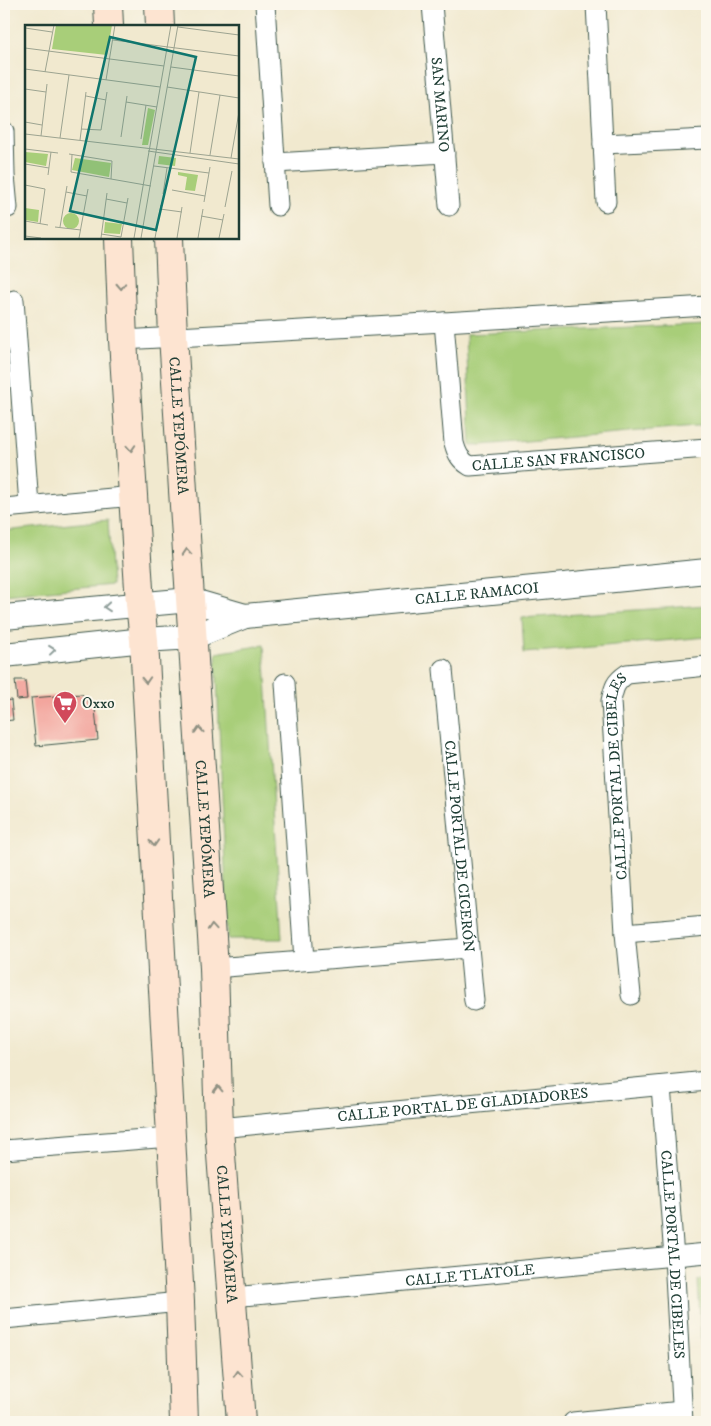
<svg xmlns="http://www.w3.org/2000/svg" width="711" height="1426" font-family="'IM FELL DW Pica',serif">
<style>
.green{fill:#a8ce79;stroke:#648656}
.building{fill:#f3a59d}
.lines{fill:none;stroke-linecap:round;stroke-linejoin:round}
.minor-casing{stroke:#3e574b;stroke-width:21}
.tertiary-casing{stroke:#3e574b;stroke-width:26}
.secondary-casing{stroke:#3e574b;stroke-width:30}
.minor{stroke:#fff;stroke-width:19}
.tertiary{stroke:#fff;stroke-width:24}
.secondary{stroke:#fde4d1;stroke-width:28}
.oneway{stroke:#8e9082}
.oneway2{stroke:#8f9e9a}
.labels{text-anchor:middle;stroke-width:4;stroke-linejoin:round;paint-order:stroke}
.street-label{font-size:15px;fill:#1f3d34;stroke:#fbf7ec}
.poi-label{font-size:15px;fill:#1f3d34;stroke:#fbf7ec;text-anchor:start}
.inset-road{fill:none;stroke:#9da491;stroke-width:1}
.view{fill:#0f766e;fill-opacity:0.15;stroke:#0f766e;stroke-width:2.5}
.inset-edge{fill:none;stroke:#1f3d34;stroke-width:2.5}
</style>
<rect width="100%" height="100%" fill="#fbf7ec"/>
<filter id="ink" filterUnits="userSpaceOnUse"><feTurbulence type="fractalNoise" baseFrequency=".02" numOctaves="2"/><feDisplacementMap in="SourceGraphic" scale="10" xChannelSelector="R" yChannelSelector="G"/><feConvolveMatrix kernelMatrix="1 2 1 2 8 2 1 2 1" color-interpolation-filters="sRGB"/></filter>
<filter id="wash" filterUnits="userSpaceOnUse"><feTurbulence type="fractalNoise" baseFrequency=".0096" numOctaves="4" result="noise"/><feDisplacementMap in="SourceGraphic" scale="20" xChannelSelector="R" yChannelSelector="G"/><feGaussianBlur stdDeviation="1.12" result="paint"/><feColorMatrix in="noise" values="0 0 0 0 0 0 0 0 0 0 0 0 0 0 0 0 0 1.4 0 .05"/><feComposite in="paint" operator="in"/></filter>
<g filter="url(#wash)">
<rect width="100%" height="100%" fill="#f1e9cf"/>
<path class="green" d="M707,324V425L471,446L466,334Z
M108,520L112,585L4,595V531Z
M707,605V637L524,653L522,618Z
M264,645L282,939H228L216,653Z
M707,1279V1422H705L698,1280Z"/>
<g id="blocks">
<path class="building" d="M15,680H25L27,699L17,700Z
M82,694L95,709L98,740L36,746L31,698Z
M11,700L13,720L4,721V701Z"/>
</g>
</g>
<g filter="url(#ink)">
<use href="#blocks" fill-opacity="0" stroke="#3e574b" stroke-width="1"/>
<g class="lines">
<defs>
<g id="minor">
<path d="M265,4L278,206"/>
<path id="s1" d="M432,4L449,206"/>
<path d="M596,4L606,202"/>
<path d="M4,131L5,175L8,208"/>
<path d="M603,144L707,139"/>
<path d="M275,163L445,153"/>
<path d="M14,300L29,505"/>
<path id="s2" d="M444,322L454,443C457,454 460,460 470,466L707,448"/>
<path d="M123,340L444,322L707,306"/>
<path d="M4,508L134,496"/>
<path id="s3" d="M443,669L474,1001"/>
<path d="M285,683L304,960"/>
<path d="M625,933L707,926"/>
<path d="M214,968L468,948"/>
<path id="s4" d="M631,995L625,933L611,701C614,687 615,682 627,674L707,666"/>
<path id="s5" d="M661,1086L674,1257L683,1422"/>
<path id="s6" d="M219,1128L707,1081"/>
<path d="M4,1150L170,1137"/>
<path id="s7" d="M233,1297L707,1253"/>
<path d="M4,1319L180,1302"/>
<path d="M573,1422L682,1411"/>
</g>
<g id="tertiary">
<path d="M4,617L190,600L245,616"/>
<path id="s8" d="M4,655L144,640L193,637L245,616L707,571"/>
</g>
<g id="secondary">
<path d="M108,4L109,26"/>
<path d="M159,4L160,26"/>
<path d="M119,238L123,340L140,604L144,640L180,1302L184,1422"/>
<path id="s9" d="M169,238L173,336L214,968L219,1128L241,1422"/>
</g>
</defs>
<use href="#minor" class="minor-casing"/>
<use href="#tertiary" class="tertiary-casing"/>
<use href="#secondary" class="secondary-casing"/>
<use href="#minor" class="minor"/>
<use href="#tertiary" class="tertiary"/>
<use href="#secondary" class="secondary"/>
</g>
<defs><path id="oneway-chevron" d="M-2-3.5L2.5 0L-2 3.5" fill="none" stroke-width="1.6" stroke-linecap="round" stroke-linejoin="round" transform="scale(1.25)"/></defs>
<g class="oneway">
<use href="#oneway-chevron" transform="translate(121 286) rotate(87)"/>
<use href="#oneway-chevron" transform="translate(131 448) rotate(86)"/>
<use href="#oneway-chevron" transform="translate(187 552) rotate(-94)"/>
<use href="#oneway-chevron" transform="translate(146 680) rotate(87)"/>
<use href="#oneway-chevron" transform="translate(199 730) rotate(-94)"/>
<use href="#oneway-chevron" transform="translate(154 843) rotate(87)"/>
<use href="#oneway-chevron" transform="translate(212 927) rotate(-94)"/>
<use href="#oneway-chevron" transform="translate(218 1089) rotate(-92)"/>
<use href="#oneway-chevron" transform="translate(238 1374) rotate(-94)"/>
</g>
<g class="oneway2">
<use href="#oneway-chevron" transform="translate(107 607) rotate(175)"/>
<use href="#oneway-chevron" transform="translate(52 650) rotate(-6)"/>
</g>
</g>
<defs>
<symbol id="supermarket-pin" viewBox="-11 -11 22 30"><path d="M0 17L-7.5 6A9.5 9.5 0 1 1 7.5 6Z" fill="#d1495b" stroke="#fbf7ec"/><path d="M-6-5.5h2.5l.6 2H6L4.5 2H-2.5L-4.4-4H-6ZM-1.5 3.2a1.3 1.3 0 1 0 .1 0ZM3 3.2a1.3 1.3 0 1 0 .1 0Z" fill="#fff"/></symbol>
</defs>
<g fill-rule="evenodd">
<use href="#supermarket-pin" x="51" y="689" width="28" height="38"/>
</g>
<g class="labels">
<g class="street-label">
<text dy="5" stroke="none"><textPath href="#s1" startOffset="101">SAN MARINO</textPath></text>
<text dy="5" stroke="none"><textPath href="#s9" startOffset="188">CALLE YEPÓMERA</textPath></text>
<text dy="5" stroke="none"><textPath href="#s2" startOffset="239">CALLE SAN FRANCISCO</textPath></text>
<text dy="5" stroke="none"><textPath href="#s8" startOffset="479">CALLE RAMACOI</textPath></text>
<text dy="5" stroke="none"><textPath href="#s4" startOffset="220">CALLE PORTAL DE CIBELES</textPath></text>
<text dy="5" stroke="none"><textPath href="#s9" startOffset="592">CALLE YEPÓMERA</textPath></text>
<text dy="5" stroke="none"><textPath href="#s3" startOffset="178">CALLE PORTAL DE CICERÓN</textPath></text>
<text dy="5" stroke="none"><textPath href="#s6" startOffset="245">CALLE PORTAL DE GLADIADORES</textPath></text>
<text dy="5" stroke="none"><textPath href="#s9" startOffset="998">CALLE YEPÓMERA</textPath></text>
<text dy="5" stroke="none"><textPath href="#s5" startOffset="169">CALLE PORTAL DE CIBELES</textPath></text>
<text dy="5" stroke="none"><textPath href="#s7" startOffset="238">CALLE TLATOLE</textPath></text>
</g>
<g class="poi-label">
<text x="82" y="708">Oxxo</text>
</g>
</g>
<g transform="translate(25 25)">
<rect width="214" height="214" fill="#f1e9cf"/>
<path d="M31,0H87L82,30L27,24ZM123,83L130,85L123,120H117ZM0,127L23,129L21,141L0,137ZM134,131L151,133L150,141L133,139ZM50,133L86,138L84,152L47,145ZM153,147L173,150L170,166L160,165L162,152L153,150ZM0,183L14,185L13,197L0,195ZM38 196a8 8 0 1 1 16 0a8 8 0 1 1-16 0ZM80,197L97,199L95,209L79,208Z" fill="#a8ce79"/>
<path class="inset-road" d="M153,2L214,10M0,3L27,7M88,15L214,31M0,23L139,41M146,42L214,51M0,44L135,62M20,47L29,0M81,55L90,0M142,62L214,73M0,64L21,67M61,71L81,75M101,77L132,82M0,97L17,100M56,104L76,105L82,67M0,109L214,134M16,111L22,59M96,112L102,71M35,113L44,50M116,114L121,80M55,115L61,67M0,124L33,128M123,126L214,139M165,128L174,67M44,129L87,136L86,154M47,130L46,147L126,161M185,130L195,70M206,133L214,87M0,139L24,143M129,141L184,148M23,150L26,127M0,160L20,164L15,199M147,165L180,171M41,167L62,171M138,169L142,143M81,174L102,178M179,177L185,142M200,182L207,146M135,184L157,187M176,191L198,195M0,196L23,200M30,202L56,205M35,202L42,161M76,209L96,212L103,173M0,211L16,213M54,213L63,164M76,213L82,168M109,213L146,0M116,213L153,0M130,213L136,180M152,213L157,182M173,213L178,184M194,213L199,189"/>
<path class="view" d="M85,12L171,32L131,205L45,186Z"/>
<rect width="214" height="214" class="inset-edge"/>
</g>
<rect width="711" height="1426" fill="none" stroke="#fbf7ec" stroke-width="20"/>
</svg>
